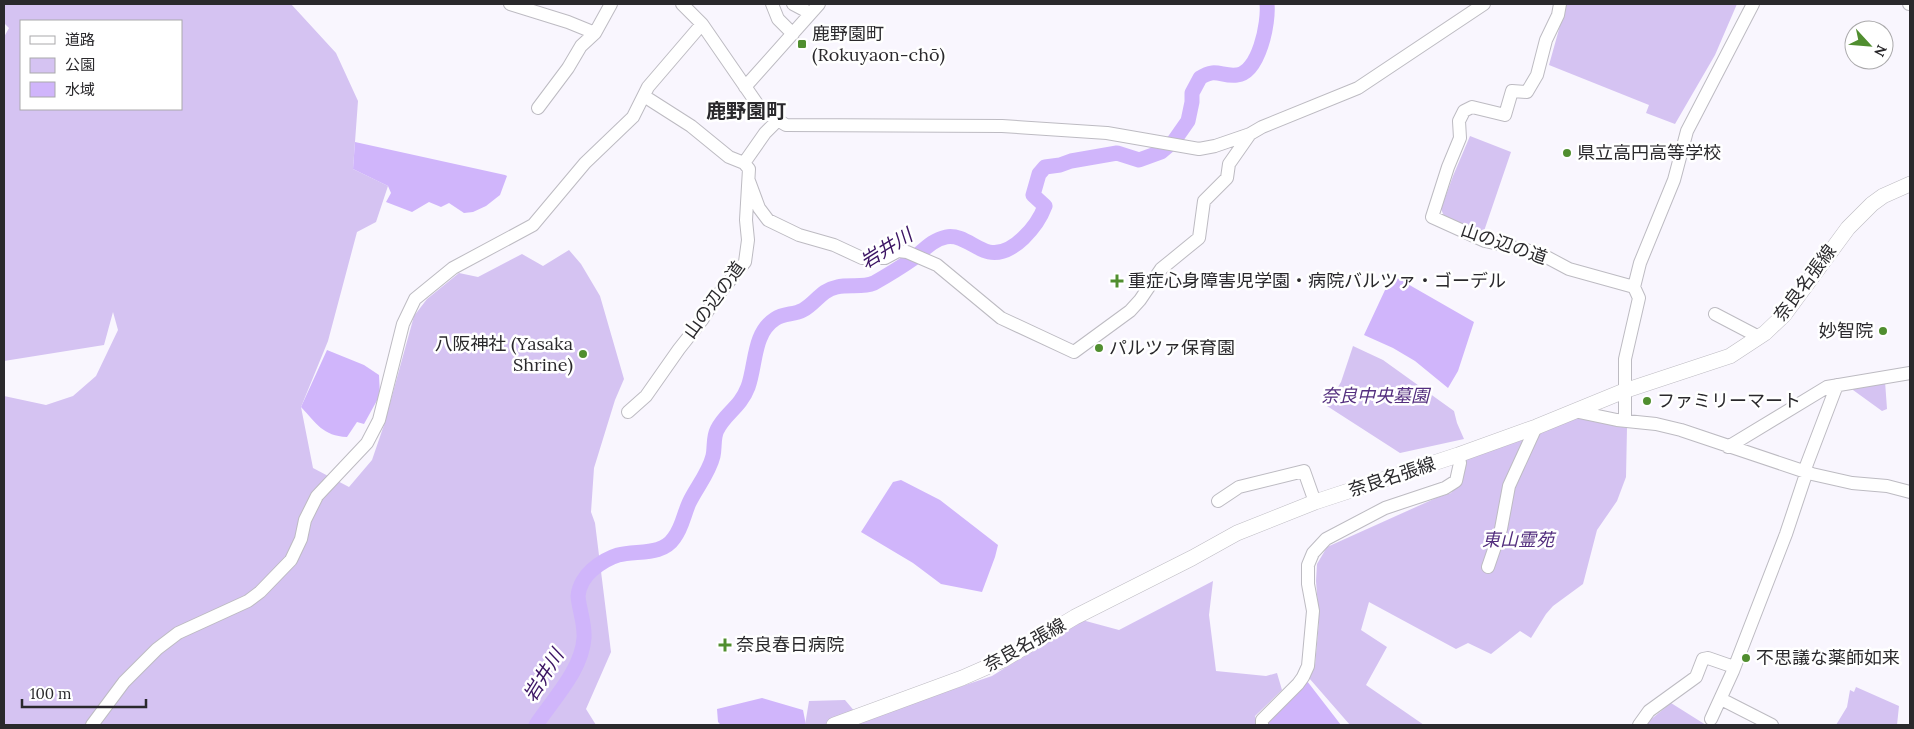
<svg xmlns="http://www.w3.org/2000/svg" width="1914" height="729" font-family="Lora,'Noto Sans JP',serif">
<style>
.green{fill:#d5c3f2;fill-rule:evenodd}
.water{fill:#d0b5fb}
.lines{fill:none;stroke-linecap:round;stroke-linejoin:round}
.river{stroke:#d0b5fb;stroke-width:15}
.minor-casing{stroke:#bdbbc2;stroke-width:14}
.major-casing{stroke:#bdbbc2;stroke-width:16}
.minor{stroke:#fff;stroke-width:12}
.major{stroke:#fff;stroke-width:15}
.poi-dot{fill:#508e2f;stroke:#fff;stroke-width:2}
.labels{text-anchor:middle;stroke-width:5;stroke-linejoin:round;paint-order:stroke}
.poi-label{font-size:18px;fill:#2a292c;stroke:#fff;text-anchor:start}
.street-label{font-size:18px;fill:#2a292c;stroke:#fff}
.park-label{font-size:18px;font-style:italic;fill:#532e7e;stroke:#fff}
.water-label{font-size:19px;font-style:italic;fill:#3b1363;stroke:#fff}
.quarter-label{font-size:20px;font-weight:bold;fill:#2a292c;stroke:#fff}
</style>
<rect width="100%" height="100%" fill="#f9f6fe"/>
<path class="green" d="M4,4H291L336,53L358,101L353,169L388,186L376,222L357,232L328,341L301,407L313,468L349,487L372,460L384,425L414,316L427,299L459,273L478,277L522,254L543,266L569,250L581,264L600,296L624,379L615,400L594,468L591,512L595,523L611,652L586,709L596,725H4V396L46,405L73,396L96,376L118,330L113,312L104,345L4,361V37L9,28L4,23ZM21,21H181V109H21Z
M1566,4H1737L1715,55L1675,124L1646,113L1649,105L1549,65Z
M1470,136L1511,152L1483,234L1444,216L1441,209L1453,176Z
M1353,346L1383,360L1454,411L1457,423L1464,439L1400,453L1327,406L1341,382Z
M1885,381L1887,409L1882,411L1853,390V386Z
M1576,416L1627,428L1626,477L1617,501L1597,530L1583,584L1553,606L1546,614L1531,638L1520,631L1491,654L1468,643L1456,649L1369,602L1361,630L1387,647L1366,685L1424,725H1350L1309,678L1315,665L1319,621L1316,581L1317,564L1327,547L1436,498L1451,493L1456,486L1466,456Z
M1213,581L1209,615L1216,671L1266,676L1277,673L1282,690L1255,716L1258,725H805L809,701L845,700L862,720L992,676L1082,620L1119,630Z
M1856,687L1899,706L1897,725H1836L1847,707L1850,690L1854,692Z
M1671,703L1706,725H1644Z"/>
<path class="water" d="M355,142L505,175L507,176L500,195L486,206L473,212L464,213L449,203L441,207L429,202L412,212L386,202L391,193L388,186L353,169Z
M1392,275L1474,322L1458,371L1448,388L1415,361L1393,348L1364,335Z
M327,350L364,365L379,375L380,395L364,424L357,422L347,437C323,436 316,423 301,407Z
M901,480L940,500L998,545L995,557L982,592L941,584L913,563L861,532L893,482Z
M1307,681L1341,725H1268L1267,723Z
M762,698L803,710L806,725H721L718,722L717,709Z"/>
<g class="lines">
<path class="river" d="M536,725C553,699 582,670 584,638C585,624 579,609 578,596C579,586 585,576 592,570C600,563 608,558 618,555C637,550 662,556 674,538C682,528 684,514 689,503C696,488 709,473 713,456C715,447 713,438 717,430C725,413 740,408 748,387C756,365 753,333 775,319C784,313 794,315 803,310C816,303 821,290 837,287C850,284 862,288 874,283C888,275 901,267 914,258C924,250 932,240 946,237C962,234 975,249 989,252C1013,257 1038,225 1045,206L1033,195L1039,174L1045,167L1060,165L1071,161L1117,153L1139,160L1161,152L1174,141L1188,121L1192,102V93L1200,78C1216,67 1221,77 1237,75C1259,73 1269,22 1267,4"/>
<defs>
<path id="minor" d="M510,4L568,22L595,33
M682,4L702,24L762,111L786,125L1002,126L1107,133L1199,149L1215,146L1250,134L1262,127L1358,88L1484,4
M772,4L778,19L793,34
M793,4L810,13
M1560,4L1558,15L1546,40L1537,75L1527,92L1512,91L1505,115L1472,107L1464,111L1459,121L1460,138L1448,167L1432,217L1485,241L1539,253L1569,269L1634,287
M1909,4H1910
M745,87L819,4
M538,108L568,68L581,46L595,33L611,4
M744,163L765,133L777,121
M749,181L759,208L768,220L799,235L834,245L862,258H885L898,251L907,252L937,265L1001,318L1074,352L1130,311L1140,300L1161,269L1199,238L1204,201L1227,178L1229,164L1250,134
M1715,314L1759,337
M1574,411L1617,420L1656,424L1681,430L1812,474L1852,483L1887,486L1910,492
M628,412L646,396L679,349L702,320L717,296L745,262L748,240L746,220L749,169L744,163L729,157L691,126L644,96
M1625,420V359L1639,298L1634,287L1640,263L1674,180L1687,131L1753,4
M1728,447L1827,387L1910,373
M1218,501L1239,487L1304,471L1315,502
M1488,567L1501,529L1509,486L1536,427
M1721,699L1772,725
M1711,719L1733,671L1786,534L1805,477V469L1837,385
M92,725L124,682L157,649L178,633L248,601L260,592L291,560L301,539L305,520L317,496L367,443L379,420L403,324L415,299L453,268L533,225L585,163L633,117L648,87L702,24
M1262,725V720L1298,684L1303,677L1308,666L1313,611L1308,584V565L1313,553L1326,539L1385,508L1445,488L1456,481L1460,463L1458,455
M1639,725L1649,711L1696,677L1703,659L1708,658L1734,667"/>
<path id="major" d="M834,725L962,678L1003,660L1075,617L1192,558L1237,533L1315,502L1458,455L1536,427L1624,391L1730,356L1765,333L1784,315L1848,228L1872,204L1883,196L1910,184"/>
</defs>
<use href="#minor" class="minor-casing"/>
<use href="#major" class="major-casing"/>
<use href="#minor" class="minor"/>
<use href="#major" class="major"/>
</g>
<g class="poi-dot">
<rect x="797" y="39" width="10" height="10" rx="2.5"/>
<circle cx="1567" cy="153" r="5"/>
<path d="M1114.5 273.5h5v5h5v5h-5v5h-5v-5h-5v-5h5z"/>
<circle cx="1883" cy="331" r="5"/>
<circle cx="1099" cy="348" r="5"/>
<circle cx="583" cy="354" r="5"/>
<circle cx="1647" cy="401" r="5"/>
<path d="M722.5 637.5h5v5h5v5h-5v5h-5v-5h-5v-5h5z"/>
<circle cx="1746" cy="658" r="5"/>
</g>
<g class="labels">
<g class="poi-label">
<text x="812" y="40">鹿野園町<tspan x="812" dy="21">(Rokuyaon-chō)</tspan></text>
<text x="1577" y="159">県立高円高等学校</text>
<text x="1128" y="287">重症心身障害児学園・病院バルツァ・ゴーデル</text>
<text x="1873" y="337" text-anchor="end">妙智院</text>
<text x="573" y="350" text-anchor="end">八阪神社 (Yasaka<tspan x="573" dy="21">Shrine)</tspan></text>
<text x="1109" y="354">パルツァ保育園</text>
<text x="1657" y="407">ファミリーマート</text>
<text x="736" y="651">奈良春日病院</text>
<text x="1756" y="664">不思議な薬師如来</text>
</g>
<g class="street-label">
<text transform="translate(1504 244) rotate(19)" y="6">山の辺の道</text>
<text transform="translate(1805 283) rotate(-53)" y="6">奈良名張線</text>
<text transform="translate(714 300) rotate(-54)" y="6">山の辺の道</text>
<text transform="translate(1392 477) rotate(-18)" y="6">奈良名張線</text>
<text transform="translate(1025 645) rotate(-29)" y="6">奈良名張線</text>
</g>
<g class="park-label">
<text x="1375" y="402">奈良中央墓園</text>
<text x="1518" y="546">東山霊苑</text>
</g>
<g class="water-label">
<text transform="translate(886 248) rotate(-32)" y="7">岩井川</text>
<text transform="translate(543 675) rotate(-58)" y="7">岩井川</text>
</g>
<g class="quarter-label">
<text x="746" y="118">鹿野園町</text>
</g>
</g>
<rect width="1914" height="729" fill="none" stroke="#2a292c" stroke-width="10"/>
<rect x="20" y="20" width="162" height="90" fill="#ffffff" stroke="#aaa9ab"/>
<rect x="30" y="36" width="25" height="8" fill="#ffffff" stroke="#aaa9ab"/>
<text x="65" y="45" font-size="15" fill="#2a292c">道路</text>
<rect x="30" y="58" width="25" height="15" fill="#d5c3f2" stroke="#aaa9ab"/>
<text x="65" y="70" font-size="15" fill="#2a292c">公園</text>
<rect x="30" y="82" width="25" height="15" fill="#d0b5fb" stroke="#aaa9ab"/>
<text x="65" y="95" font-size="15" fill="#2a292c">水域</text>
<g transform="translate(1869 45) rotate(116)"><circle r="24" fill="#ffffff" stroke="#aaa9ab"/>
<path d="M0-4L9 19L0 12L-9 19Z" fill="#508e2f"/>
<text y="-8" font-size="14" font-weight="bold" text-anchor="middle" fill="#2a292c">N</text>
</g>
<path d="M22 699v8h124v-8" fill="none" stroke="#2a292c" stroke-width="2.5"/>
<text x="30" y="699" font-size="15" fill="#2a292c" stroke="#ffffff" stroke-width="4" paint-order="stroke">100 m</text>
</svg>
